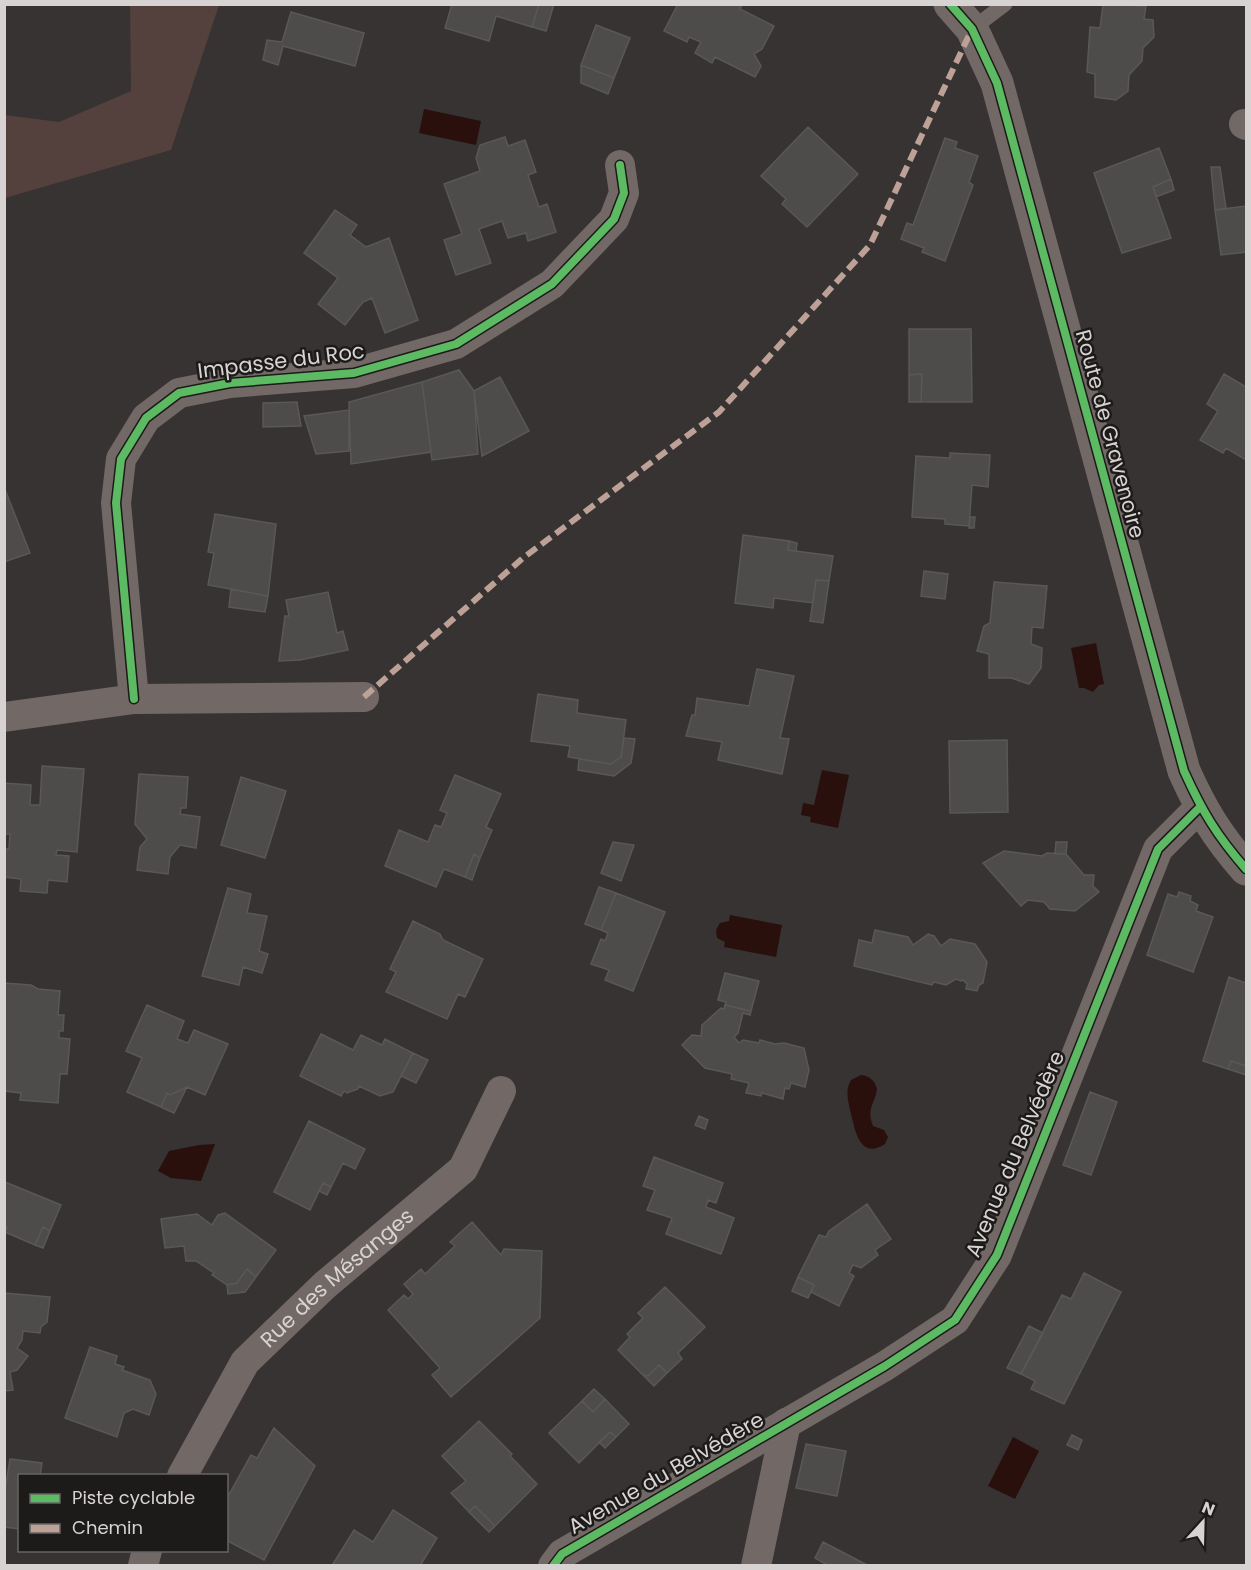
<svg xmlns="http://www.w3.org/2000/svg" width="1251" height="1570" font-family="Poppins,sans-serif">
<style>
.green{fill:#54403d}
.water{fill:#29100d}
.building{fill:#4e4c4b;stroke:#5a5856;stroke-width:1.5}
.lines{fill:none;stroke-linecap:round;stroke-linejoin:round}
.service{stroke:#726866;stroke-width:15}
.minor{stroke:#726866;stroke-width:30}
.tertiary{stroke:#726866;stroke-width:33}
.quiet{stroke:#bda197;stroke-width:6;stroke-dasharray:12 6;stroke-linecap:butt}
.cycleway-casing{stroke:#1d1a1a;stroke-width:11}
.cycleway{stroke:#5cba63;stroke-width:8}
.labels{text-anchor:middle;stroke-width:5;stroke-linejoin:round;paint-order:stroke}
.street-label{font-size:21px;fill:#d6d3d2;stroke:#1d1a1a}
</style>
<rect width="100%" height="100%" fill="#363332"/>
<path class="green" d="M130,5H219L171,150L5,198V115L59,122L131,91Z"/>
<path class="water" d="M424,109L481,121L476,145L419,133Z
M1096,643L1104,684L1099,685L1093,692L1084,688H1079L1071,648Z
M822,770L849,775L838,828L810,822L811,817L801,815L803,803L814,805Z
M730,915L782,925L776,957L724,947L725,942L717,938L716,930L720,923L729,921Z
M861,1075C870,1076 875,1081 877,1089C875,1105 866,1107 873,1126L884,1130L888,1137L885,1144C862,1159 856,1135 852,1118C849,1105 844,1091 851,1080Z
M215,1144L201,1181L171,1178L158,1171L169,1151L199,1145Z
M1013,1437L1039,1451L1015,1499L988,1486Z"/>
<path class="building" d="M452,4H539L532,27L496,16L489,41L445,28Z
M539,4H554L546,31L532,27Z
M678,4H742L740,9L774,26L762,49L754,54L761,66L755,77L715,57L712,63L695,53L701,42L689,37L687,42L664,31Z
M1103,4L1146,6L1144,19L1153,20L1154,37L1143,48L1142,61L1129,75L1128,91L1116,100L1095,97V74L1087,72L1090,27L1100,28Z
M291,12L364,33L355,66L283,46L278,65L263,60L267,40L282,42Z
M596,25L630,38L614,78L581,65Z
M581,65L614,78L608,94L581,83Z
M808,127L858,174L807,227L782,204L786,199L761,176Z
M505,137L508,146L525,140L536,172L528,175L539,207L547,204L556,232L528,241L526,233L508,238L502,221L479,229L491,263L456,275L444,240L462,234L444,184L480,171L476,158L480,145Z
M945,138L957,142L955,148L978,156L969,182L973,185L945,261L922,252L924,248L901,239L907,223L913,225Z
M1159,148L1171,179L1153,187L1171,238L1122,253L1094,173Z
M1211,167H1220L1226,209L1215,210Z
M1171,179L1174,190L1156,197L1153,187Z
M1246,206V252L1221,255L1215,210Z
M335,210L357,225L350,235L366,247L389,238L418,320L385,333L372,298L363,302L345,325L318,304L338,278L304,253Z
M909,329H971L972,402H921L922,374L909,375Z
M459,370L474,391L478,454L432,460L422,382Z
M922,374L921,402H909V375Z
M1224,374L1246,387V460L1226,448L1223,453L1200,440L1218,411L1207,404Z
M500,377L529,431L482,456L474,391Z
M422,382L431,452L351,464L349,402Z
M297,402L301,426L263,427V403Z
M349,410V451L316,454L304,416Z
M950,453L990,455L988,487L972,485L969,526L945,524V519L912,517L916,456L950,458Z
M4,487L30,553L4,562Z
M215,514L276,524L268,596L208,585L214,553L208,552Z
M970,517H975L974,528H969Z
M743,535L789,541L788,550L833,556L829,581L816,580L813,603L774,598L773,608L735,603Z
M789,541L797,543L796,551L788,550Z
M924,571L948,574L945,599L921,596Z
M816,580L829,581L823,623L810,621Z
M994,582L1047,586L1043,628L1032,627L1031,644L1042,648L1041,668L1029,684L1011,678H989V654L977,651L984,626L990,623Z
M231,589L268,596L265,612L229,607Z
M328,592L337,633L343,631L348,650L300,660L279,661L285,616H289L286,600Z
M757,669L794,676L780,738L789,739L782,774L718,760L722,742L686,736L692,715H695L697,698L749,706Z
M538,694L578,700L577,713L626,720L621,757L611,764L568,757L570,746L531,741Z
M624,738L635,739L631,763L614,776L578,770L579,759L611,764L621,757Z
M1007,740L1008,812L950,813L949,741Z
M42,766L84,769L77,852L57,850L56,855L69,856L67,882L48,880L47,893L20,891L21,879L4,877V849H9L10,834H4V783L31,785L30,805H40Z
M139,774L188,777L186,808H181L180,814L200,817L196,848L180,845L170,857L168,874L137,870L140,847L147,839L135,824Z
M455,775L501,794L486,827L492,830L480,858L474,854L465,877L444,869L436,887L385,866L399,830L428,842L435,825L441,827L447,813L440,810Z
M241,777L286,791L265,858L221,845Z
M613,842L634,845L621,881L601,873Z
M1056,842H1067L1066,854H1055Z
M1004,851L1042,856L1047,853L1066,854L1084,875H1094L1093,886L1099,892L1075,911L1050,909L1044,902L1028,900L1021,906L983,863Z
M474,854L480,858L472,880L465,877Z
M599,887L616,893L601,930L585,924Z
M228,888L251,894L247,913L267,916L259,951L268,954L262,973L243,967L239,985L202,976Z
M1179,892L1191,896L1190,901L1198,905L1196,911L1213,917L1193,972L1147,955L1168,894L1177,897Z
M616,893L665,912L633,991L605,980L609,970L591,964L601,939L605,941L608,933L601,930Z
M413,921L440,934L443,940L483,959L465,997L458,994L447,1019L386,992L396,972L390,969Z
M875,930L908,937L913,945L928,934L934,936L941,946L950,939L975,944L987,962L983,983L979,985L977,991L966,989L967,984L963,980L961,981L956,979L946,985L934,982L932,985L854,966L859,940L872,943Z
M725,973L759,981L751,1011L725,1005L726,1002L718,1000Z
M1229,977L1246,983V1066L1231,1061L1228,1069L1203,1061Z
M4,983L31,985L38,989L60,991L58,1015H64L63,1031H59V1038L70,1039L67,1074H60L58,1103L20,1100L21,1093L4,1091Z
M147,1005L184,1021L177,1039L188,1043L194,1030L228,1044L205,1095L187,1087L170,1095L167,1093L161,1107L127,1092L142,1058L126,1051Z
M725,1005L751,1011L750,1015L743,1013L738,1033L734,1037L739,1043L743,1040L759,1043L760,1040L775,1044L784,1043L804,1048L809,1070L805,1087L791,1083L789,1089L785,1088L783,1099L762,1093L761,1096L746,1093L749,1083L731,1079L732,1074L705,1068L682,1045L692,1035L701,1036L702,1025L721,1008L724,1009Z
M321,1034L353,1050L361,1035L382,1045L385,1039L413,1053L393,1092L380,1096L359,1086L358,1089L347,1093L344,1091L341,1096L300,1076Z
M413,1053L428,1060L416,1083L401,1076Z
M1231,1061L1246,1066V1075L1228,1069Z
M187,1087L174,1113L161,1107L167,1093L170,1095Z
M1090,1092L1117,1102L1091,1175L1063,1165Z
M699,1116L708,1120L705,1129L695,1125Z
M309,1121L365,1149L355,1169L343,1163L331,1187L323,1183L310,1210L274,1192Z
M654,1157L723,1183L716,1203L708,1200L706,1207L734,1218L721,1254L666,1234L672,1218L647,1210L655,1190L643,1186Z
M4,1174L5,1182L61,1205L50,1231L43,1227L35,1245L5,1232L7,1227L4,1225Z
M323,1183L331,1187L327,1195L319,1191Z
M867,1204L891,1239L875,1250L878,1255L861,1268L853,1265L849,1273L854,1276L839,1306L811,1292L814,1285L798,1277L819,1235L826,1237L829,1231Z
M225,1213L276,1250L256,1277L247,1269L237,1283L227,1285L212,1275L214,1273L196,1261H186L184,1246L165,1248L161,1219L197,1214L212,1225L218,1215Z
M472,1222L501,1255L504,1249L542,1251L540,1318L451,1397L432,1375L440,1368L388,1310L404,1295L408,1299L413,1294L404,1284L421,1269L425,1274L455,1246L450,1242Z
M43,1227L50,1231L43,1248L35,1245Z
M247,1269L256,1277L245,1292L228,1294L227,1285L237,1283Z
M1084,1273L1121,1292L1064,1404L1031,1389L1035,1381L1021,1374L1062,1295L1071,1299Z
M798,1277L814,1285L808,1298L792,1291Z
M665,1287L705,1327L678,1353L682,1359L667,1373L659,1365L648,1376L643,1375L618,1350L630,1337L627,1334L643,1318L638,1313Z
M4,1293L50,1297L47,1322L41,1327L40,1333L23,1331L22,1340L17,1348L28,1356L17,1370L10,1372L13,1390L4,1391Z
M1029,1326L1043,1333L1021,1374L1007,1368Z
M90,1347L117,1356L115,1364L124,1367L122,1370L150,1380L156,1394L149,1415L133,1409L124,1413L117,1437L65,1418Z
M659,1365L667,1373L654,1386L643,1375L648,1376Z
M594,1389L605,1399L593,1412L582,1401Z
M605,1399L629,1424L616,1437L610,1432L579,1463L549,1433L582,1401L593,1412Z
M479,1421L512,1454L510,1456L537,1484L495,1526L475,1506L469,1512L451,1493L466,1481L442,1456Z
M274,1428L315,1466L264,1560L226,1540V1500L251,1455L257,1458Z
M610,1432L616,1437L605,1448L599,1442Z
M1072,1435L1082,1440L1078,1450L1067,1445Z
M806,1444L846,1451L837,1496L796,1488Z
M10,1459L42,1463L40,1476H20V1529L4,1527V1496Z
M475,1506L495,1526L489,1532L469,1512Z
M393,1510L437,1538L420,1566H336L333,1564L354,1530L373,1542Z
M823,1542L869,1566H829L815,1558Z"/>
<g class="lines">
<path class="service" d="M972,29L1005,4"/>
<g class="minor">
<path d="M1244,124L1246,125"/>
<path d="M134,699L116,503L121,459L146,418L179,393L230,383L354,373L456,344L552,284L614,219L624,193L620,165"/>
<path d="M4,717L134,699L364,697"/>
<path id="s1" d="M182,1476L245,1362L325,1285L463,1169L501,1091"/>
<path d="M143,1566L147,1550"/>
<path d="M553,1566L562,1554L885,1366L955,1320L997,1255L1158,849L1200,807"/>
<path d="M756,1566L786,1423"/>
</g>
<path class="tertiary" d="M950,4L972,29L997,83L1184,771C1202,811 1217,836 1246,869"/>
<path class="quiet" d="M364,697L523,558L719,412L870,245L972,29"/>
<defs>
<path id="cycleway" d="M950,4L972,29L997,83L1184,771C1202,811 1217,836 1246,869
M134,699L116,503L121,459L146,418L179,393L230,383L354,373L456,344L552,284L614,219L624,193L620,165
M553,1566L562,1554L885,1366L955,1320L997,1255L1158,849L1200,807"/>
</defs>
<use href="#cycleway" class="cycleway-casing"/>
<use href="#cycleway" class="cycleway"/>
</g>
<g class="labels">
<g class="street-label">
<text transform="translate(281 361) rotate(-7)" y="7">Impasse du Roc</text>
<text transform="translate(1110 434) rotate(75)" y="7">Route de Gravenoire</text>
<text transform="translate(1015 1154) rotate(-67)" y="7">Avenue du Belvédère</text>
<text dy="7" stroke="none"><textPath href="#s1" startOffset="255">Rue des Mésanges</textPath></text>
<text transform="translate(666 1473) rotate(-30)" y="7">Avenue du Belvédère</text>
</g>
</g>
<rect width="1251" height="1570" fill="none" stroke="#d6d3d2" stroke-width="12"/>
<rect x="18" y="1474" width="210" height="78" fill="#1d1a1a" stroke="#676464" stroke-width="1.5"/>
<rect x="30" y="1494" width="30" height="9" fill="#5cba63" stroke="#676464" stroke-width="1.5"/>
<text x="72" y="1504" font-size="18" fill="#d6d3d2">Piste cyclable</text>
<rect x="30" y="1524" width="30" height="9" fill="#bda197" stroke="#676464" stroke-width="1.5"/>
<text x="72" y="1534" font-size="18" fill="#d6d3d2">Chemin</text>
<g transform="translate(1203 1522) rotate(22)" stroke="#1d1a1a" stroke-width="4.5" paint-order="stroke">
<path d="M0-4.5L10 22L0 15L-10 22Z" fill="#d6d3d2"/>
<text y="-9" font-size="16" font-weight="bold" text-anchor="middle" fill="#d6d3d2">N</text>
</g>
</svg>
